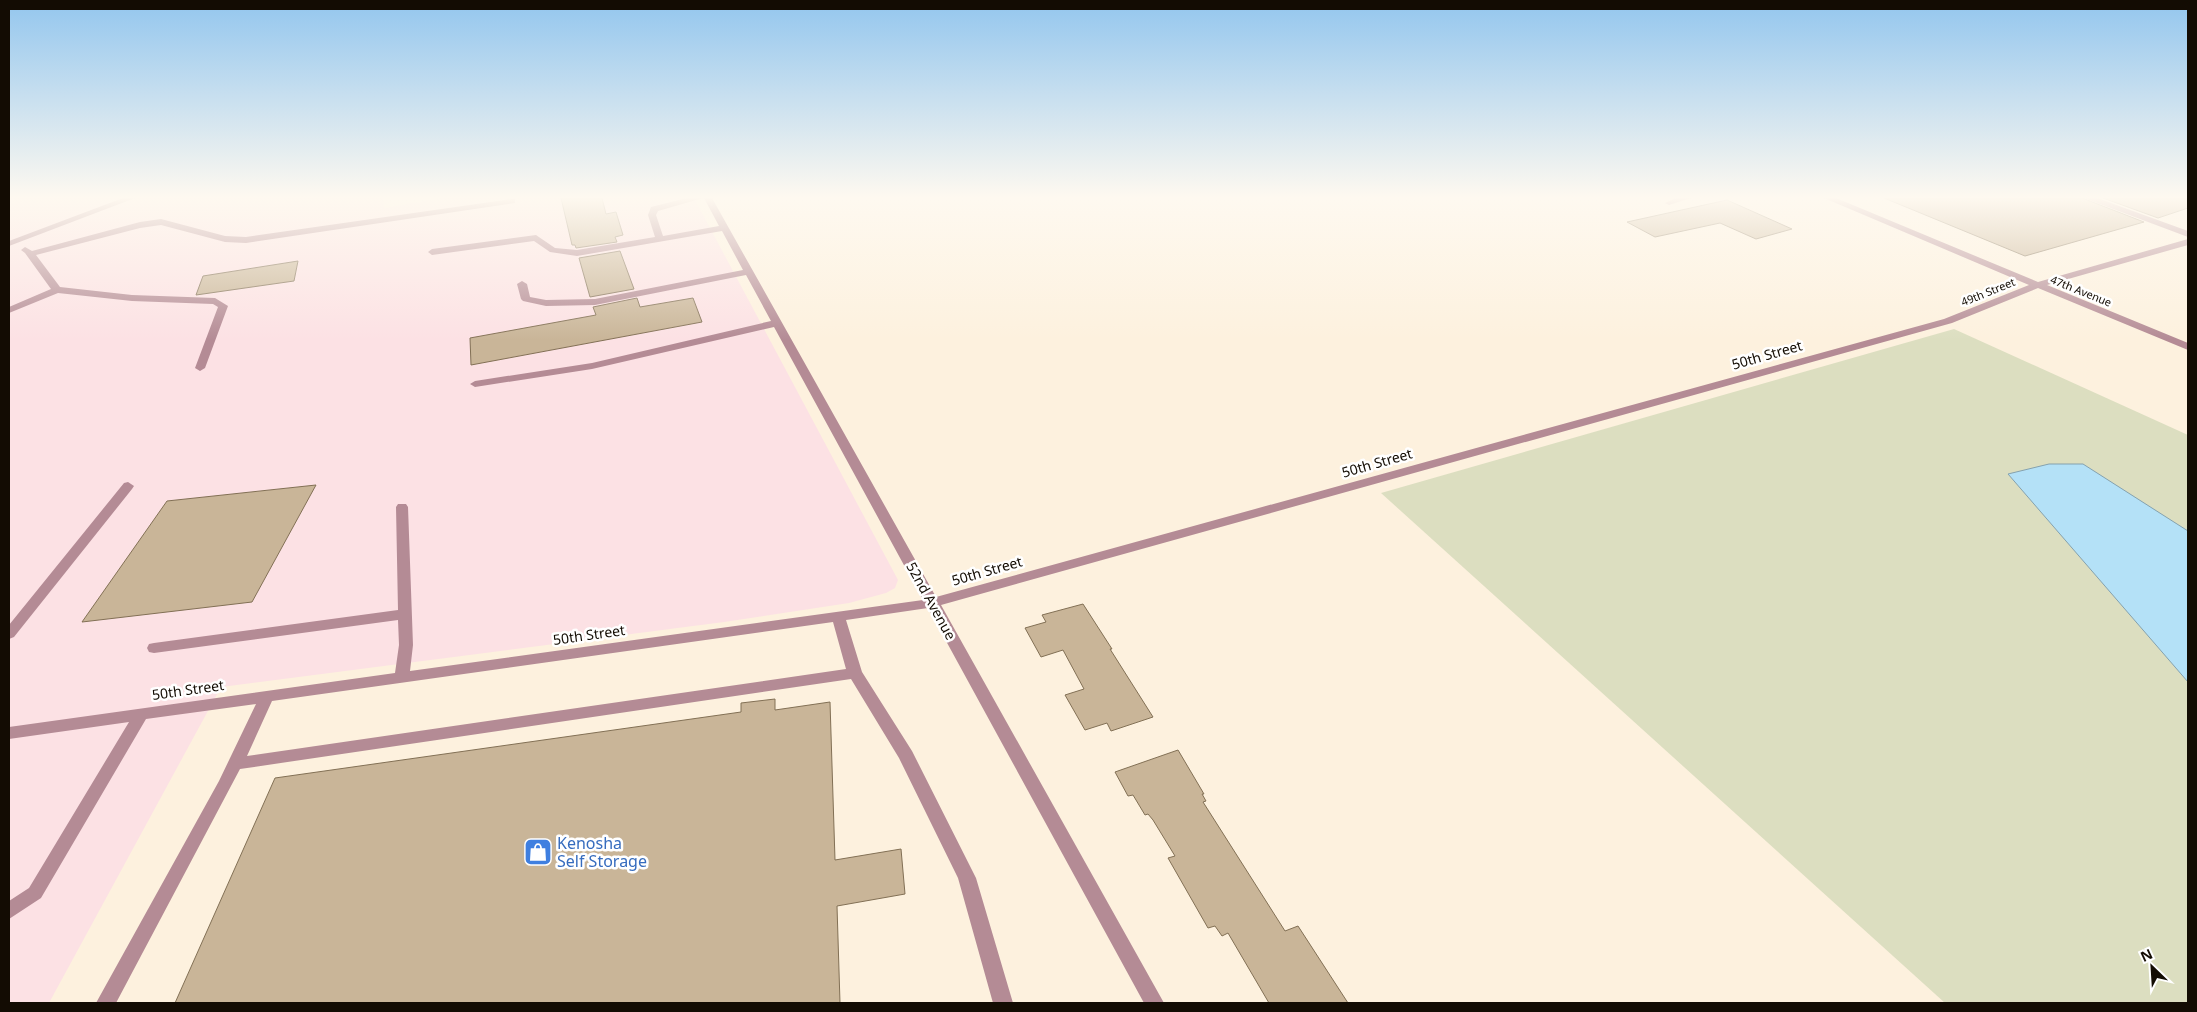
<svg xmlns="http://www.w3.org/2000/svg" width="2197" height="1012" font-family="'Noto Sans',sans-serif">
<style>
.industrial{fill:#fce1e4}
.green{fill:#dcdec0}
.water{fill:#b4e1f7;stroke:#84a1ae}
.building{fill:#c9b598;stroke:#827055}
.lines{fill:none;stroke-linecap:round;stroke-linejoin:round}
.minor{fill:#b48b95;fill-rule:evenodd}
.labels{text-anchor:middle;stroke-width:5;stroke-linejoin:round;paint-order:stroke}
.far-street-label{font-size:11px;fill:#130c03;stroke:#fff}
.street-label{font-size:14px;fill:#130c03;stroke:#fff}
.near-shop-label{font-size:16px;fill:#366cbe;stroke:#fff;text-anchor:start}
</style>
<rect width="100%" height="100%" fill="#fdf1de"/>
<path class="industrial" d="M9,198H383L384,208L442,198H694L898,580L895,588L886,593L849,603L724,622L221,687L49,1003H9Z"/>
<path class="green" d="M1954,329L2188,435V1003H1945L1381,493Z"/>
<path class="water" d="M2049,464H2083L2188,531V682L2008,474Z"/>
<path class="building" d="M561,198H602L606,214L616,212L623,235L615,237L617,242L576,248L575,245H572Z
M1884,198H2082L2144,222L2025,256Z
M2103,198H2188V208L2158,218Z
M1727,200L1792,229L1756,239L1720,223L1655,237L1627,222Z
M620,251L634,289L590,297L579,258Z
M298,261L294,281L196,295L203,276Z
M637,298L640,307L693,298L702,322L471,365L470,338L596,315L593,307Z
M316,485L252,602L82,622L167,501Z
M1083,604L1112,649H1110L1153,717L1111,731L1107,723L1085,730L1065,695L1084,689L1063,650L1041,657L1025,628L1046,622L1042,615Z
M775,699V710L830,702L835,860L901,849L905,894L837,906L840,1003H175L275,778L741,712V703Z
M1178,750L1204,794H1202L1206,801L1203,802L1285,931L1298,926L1348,1003H1269L1228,933L1222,936L1215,926L1208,928L1168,858L1175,856L1153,820L1148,814L1145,815L1133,795L1128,796L1115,772Z"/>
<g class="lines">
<path class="minor" d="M123,198H135L9,246V241Z
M687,198H703L658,211L656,215L663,236L719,226L704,198H712L936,597L1944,319L2029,285L1824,198H1836L2038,282L2188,239V245L2047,285L2188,343V350L2038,288L1952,323L941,605L1164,1003H1144L928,608L846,620L862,672L912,751L976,878L1013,1003H993L958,878L899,758L851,679L240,769L116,1003H96L219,781L256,704L146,719L41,898L9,919V901L29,888L129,722L9,739V727L395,673L399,645L398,620L154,653L149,652L147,648L149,644L154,643L398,610L396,507L398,504H406L408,507L413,645L410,671L923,600L774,327L592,369L475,387L470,384L475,381L592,363L771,321L746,275L595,305L546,306L523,301L521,299L517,284L522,281L527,284L530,297L546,300L595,299L743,270L722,231L577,256L550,252L534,241L432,255L428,252L432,249L536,235L555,248L577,250L655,237L648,215L651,207ZM833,622L846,669L247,756L272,701Z
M1676,198H1691L1669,205L1665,203Z
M2084,198H2097L2188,231V237Z
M512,199H515V203L246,243L225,242L161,225L140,228L36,255L60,287L132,295L215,298L228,306L205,368L200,371L195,368L218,307L213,304L132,301L58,293L9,313V307L51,289L25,253L21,250L25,247L32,251L140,222L161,219L225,236L246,237Z
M128,482L134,486L132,489L14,637L9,639V625L124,483Z"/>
</g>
<linearGradient id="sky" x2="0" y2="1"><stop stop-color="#93c6ee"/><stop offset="0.58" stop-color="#fef9f0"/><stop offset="1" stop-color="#fef9f0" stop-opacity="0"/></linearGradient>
<rect width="2197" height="340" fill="url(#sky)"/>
<defs>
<symbol id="shop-square" viewBox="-11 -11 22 22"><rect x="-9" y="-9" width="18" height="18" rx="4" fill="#3f7fe0" stroke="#fff"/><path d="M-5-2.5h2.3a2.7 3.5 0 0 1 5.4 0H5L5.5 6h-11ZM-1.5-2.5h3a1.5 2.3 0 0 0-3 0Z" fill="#fff"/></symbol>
</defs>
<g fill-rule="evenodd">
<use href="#shop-square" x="522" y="836" width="32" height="32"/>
</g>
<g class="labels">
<g class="far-street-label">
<text transform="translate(2081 291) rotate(22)" y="4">47th Avenue</text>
<text transform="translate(1988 292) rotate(-22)" y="4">49th Street</text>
</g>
<g class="street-label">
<text transform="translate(1767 355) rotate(-16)" y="5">50th Street</text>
<text transform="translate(1377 463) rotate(-16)" y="5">50th Street</text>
<text transform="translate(987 571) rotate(-16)" y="5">50th Street</text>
<text transform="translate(931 601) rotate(61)" y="5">52nd Avenue</text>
<text transform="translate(589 635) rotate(-8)" y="5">50th Street</text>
<text transform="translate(188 690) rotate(-8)" y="5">50th Street</text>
</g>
<g class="near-shop-label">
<text x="557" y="849">Kenosha<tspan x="557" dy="18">Self Storage</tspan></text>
</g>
</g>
<rect width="2197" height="1012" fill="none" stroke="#130c03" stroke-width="20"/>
<g transform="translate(2152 967) rotate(335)" stroke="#ffffff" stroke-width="4" paint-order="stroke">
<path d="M0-4L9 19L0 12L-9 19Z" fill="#130c03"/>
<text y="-8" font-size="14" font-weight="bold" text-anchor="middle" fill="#130c03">N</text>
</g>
</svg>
